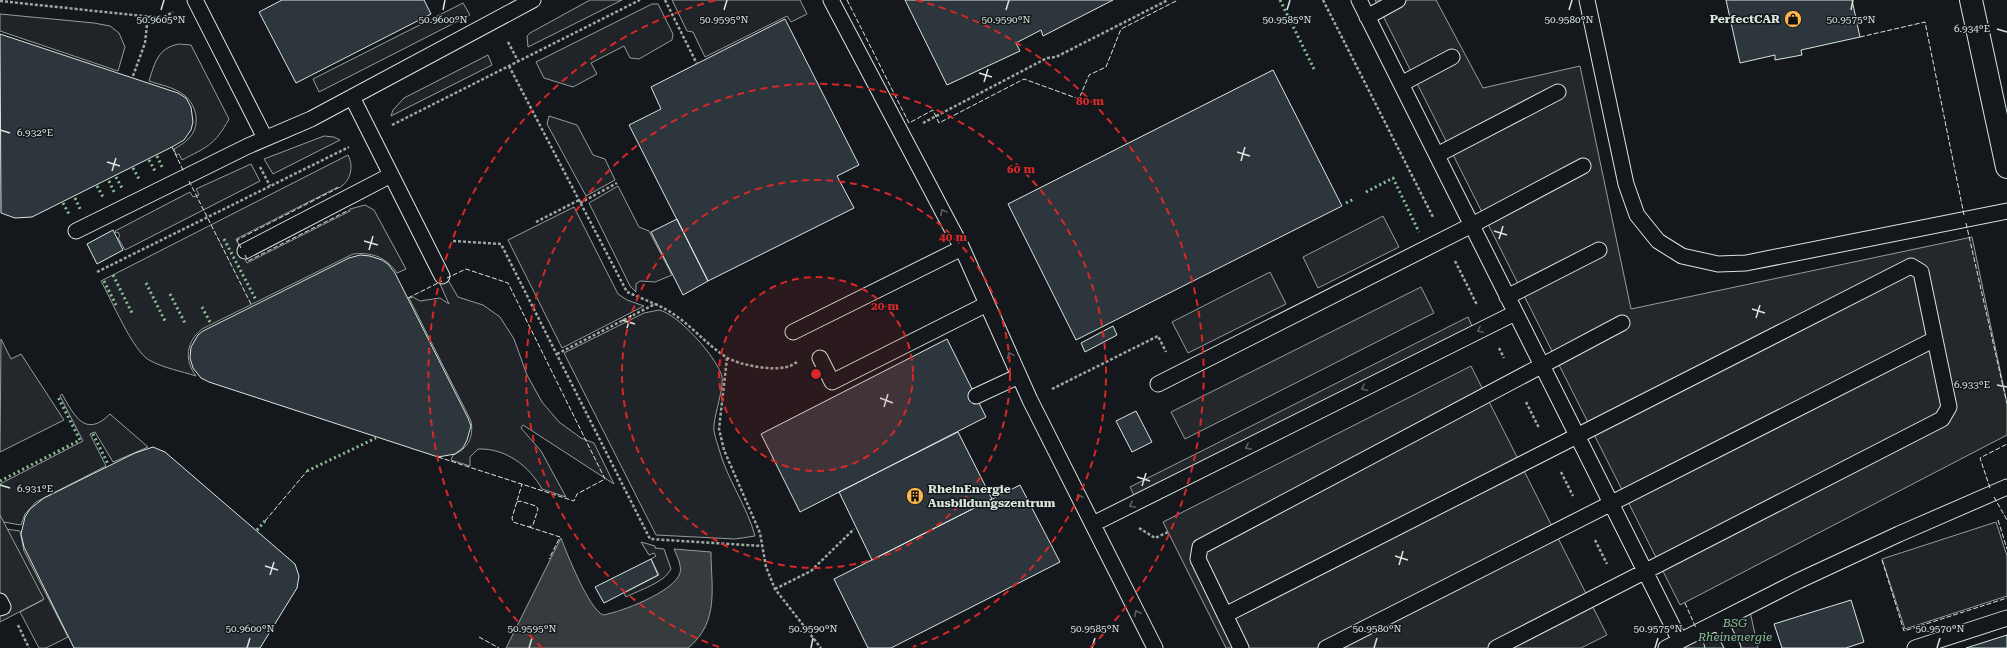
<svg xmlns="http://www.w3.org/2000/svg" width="2007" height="648" font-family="'Roboto Serif',serif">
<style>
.green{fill:#202428;stroke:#939e99}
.parking{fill:#24282b;stroke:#939e99}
.water{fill:#363b3e;stroke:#939e99}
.building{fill:#2c363c;stroke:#d8e6dc}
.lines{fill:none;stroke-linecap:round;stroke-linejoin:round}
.lane-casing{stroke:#d8e6dc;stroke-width:17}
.street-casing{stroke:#d8e6dc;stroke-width:24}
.path{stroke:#9da8a2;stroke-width:2.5;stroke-dasharray:3 2;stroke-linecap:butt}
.lane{stroke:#14181c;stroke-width:15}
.street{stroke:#14181c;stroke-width:22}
.hedge{stroke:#8ac095;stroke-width:3;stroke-dasharray:2 3;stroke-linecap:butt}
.fence{stroke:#d8e6dc;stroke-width:1;stroke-dasharray:5 2;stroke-linecap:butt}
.oneway{stroke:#59605f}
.ticks{fill:none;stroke:#d8e6dc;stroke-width:1.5}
.ring{fill:none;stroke:#d62828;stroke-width:2;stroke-dasharray:7 5}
.labels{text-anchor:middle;stroke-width:3;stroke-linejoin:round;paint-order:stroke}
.poi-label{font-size:12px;font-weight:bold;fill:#d8e6dc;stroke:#14181c;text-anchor:end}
.park-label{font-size:12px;font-style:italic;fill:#8ac095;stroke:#14181c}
.ticks-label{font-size:10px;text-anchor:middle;fill:#d8e6dc;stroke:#14181c;stroke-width:3;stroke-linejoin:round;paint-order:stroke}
.centre{fill:#d62828;stroke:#14181c;stroke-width:2}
.ring-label{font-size:12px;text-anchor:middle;font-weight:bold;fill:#d62828;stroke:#14181c;stroke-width:3;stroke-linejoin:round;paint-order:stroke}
</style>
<rect width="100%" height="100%" fill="#14181c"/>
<path class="green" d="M590,0H622L528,47L527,36L530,33Z
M672,0H800L807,14L791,22L787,16L705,57L693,32L687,31Z
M463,3L470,15L319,92L313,79Z
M652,4H658L673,34L672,40L639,59L630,58L624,46L591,63L597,74L573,87L544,78L536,62Z
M0,14L94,23L110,26L119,33L125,47L118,71L0,31Z
M179,44L191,45L229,119C215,145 207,147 182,160L179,154L176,155L174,149C179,146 185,143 189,138C201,126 197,105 184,95C174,87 160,85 149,81C155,62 158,48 179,44Z
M488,55L492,65L391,116L393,110L404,98Z
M549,116L577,125L593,155L605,159L615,180L586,196L547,124Z
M324,136L334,137L340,140L273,174L264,159Z
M348,155C354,166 351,181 339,188L338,187L236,239L247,263L350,211V209L365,205L374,210L406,269L397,273C386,257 372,252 353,254L202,329C186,342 184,360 196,376C181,371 163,368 149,360C133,351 111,299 101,281Z
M251,164L260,181L125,250L118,238L120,236L118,232L116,233L115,231L190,192L193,197L199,195L196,189Z
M618,186L639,227L649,231L672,275L655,282L640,281L636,284V292L630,286L589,203Z
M574,207L618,294L627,300L644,306L562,348L508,240Z
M448,280L458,297L483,305L500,317L514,339L527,375L542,402L559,422L581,438L594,443L614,484L523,425L521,428L541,451L566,497L542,489C529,466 506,448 478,449L470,457V466L451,460L453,455C468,449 474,437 471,421L409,298L413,297L420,301L440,298L449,304L440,284Z
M659,310C677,313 718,358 722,377C724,387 715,413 714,425C713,432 717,442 719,449C727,479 747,506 755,536L735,539L656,535L564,353L644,313Z
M62,394C74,415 85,439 110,414L148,447L113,462L95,432L90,434L106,466L36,502L25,514L21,525L3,522L0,517V484L83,441L60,396Z
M1996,522L2007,556V596L1905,629L1882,559Z
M6,529L20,531L24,551L68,637L46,648H39L20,612L43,600Z
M641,542L655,546V548L664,549L671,569C664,583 639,590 626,597L624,593L659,575L651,559L656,556L654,553L649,555Z
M1748,602L1758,648H1668Z"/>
<path class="parking" d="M1375,0H1436L1483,88L1580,66L1631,309L1972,237L2007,403V435L1680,605Z
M1383,216L1399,247L1318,288L1303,257Z
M1270,272L1286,304L1188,353L1172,322Z
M1421,287L1434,313L1185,439L1171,412Z
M1468,317L1472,326L1134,495L1130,487Z
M1,339L11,359L21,354L64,420L0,452Z
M1471,366L1607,635L1581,648H1226L1163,522Z
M0,515L44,599L0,622Z"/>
<path class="water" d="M561,538C567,554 589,609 603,615C621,612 674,592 680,573C682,566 677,556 674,549L711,552C711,587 720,622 688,648H506Z"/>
<path class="building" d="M282,0H424L431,14L296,83L259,12Z
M905,0H1113L1043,36L1041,30L1016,43L1020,51L947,85Z
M1726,0H1852L1860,37L1801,50L1802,55L1775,60V55L1740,63Z
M785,19L859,165L837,176L854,208L708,281L629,125L661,109L651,87Z
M0,34L178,93L186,98L191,107L193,122L191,130L184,140L172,147L32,217L15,218L1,213Z
M1273,70L1342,206L1076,340L1008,204Z
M677,219L708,281L683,295L651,232Z
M113,230L123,250L97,264L87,244Z
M360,255L370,256L382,260L388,264L395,273L468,418L471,426L467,440L463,448L455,454L438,457L209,382L201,378L193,368L190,358L191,347L198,335L203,331L349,258Z
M1113,326L1117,335L1085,352L1081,343Z
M947,339L986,417L800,512L761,434Z
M1136,411L1152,442L1132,452L1116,421Z
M958,432L992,499L872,560L839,492Z
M153,447L165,452L295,564L299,576L297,588L260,648H74L24,547L21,534L25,517L30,509L44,498L135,453Z
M1020,485L1060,562L891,648H868L834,579Z
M651,559L658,575L604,603L595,587Z
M1851,600L1864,642L1846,648H1782L1774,624Z
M2007,635V648H1966Z"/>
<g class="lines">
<defs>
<path id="lane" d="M195,0L265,138
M831,0L962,248L1030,400L1155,648
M1359,0L1680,641
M1587,0L1626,184L1637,215L1658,241L1682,256L1718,264L1746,263L2007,211
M1367,17L1398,0
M1401,84L1452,57
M352,97L442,276
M1437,155L1558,92
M76,231L248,146L311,119L533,0
M245,251L391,175
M1507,297L1599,250
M793,332L962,248
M820,358L832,382L987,304
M1158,384L1472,225L1583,166
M976,396L1019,376
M1093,524L1515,313
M0,601L3,607L0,608
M1225,615L1911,266L1921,272L1949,407L1942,419L1496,648
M1719,621L1733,648
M1241,648L1198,559L1200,547L1622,323
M1326,648L1935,339
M1666,648L1798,581L1899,534L2007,487
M1915,648L2007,618"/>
<path id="street" d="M1971,0L2007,167"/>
</defs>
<use href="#lane" class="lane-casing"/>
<use href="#street" class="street-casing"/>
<path class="path" d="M665,0L697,64
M1323,0L1433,217
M0,1L162,18L173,12
M508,42L518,61
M509,66L627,292L655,304
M133,76L145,43L148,16
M923,123L1047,58L1056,57L1168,0
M392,125L640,0
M260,167L270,186
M580,203L617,183
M536,222L579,200
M453,241L501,244L650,539L762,546
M1455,261L1477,305
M97,272L349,147
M1499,348L1504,358
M557,354L655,304C686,317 700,340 726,357C739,365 771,371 786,367C790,367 793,364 797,362
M727,358L719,429L724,450L760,533L766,567L775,589L821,648
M1052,389L1158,336L1166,352
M1526,402L1539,428
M1561,472L1573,496
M1139,528L1155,538L1168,532
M1595,540L1607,564
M775,589L811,571L854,529
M18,625L29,648"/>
<use href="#lane" class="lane"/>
<use href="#street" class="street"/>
<path class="hedge" d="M1280,0L1314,69
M157,156L163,169
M149,160L156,173
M133,168L140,181
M116,177L123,190
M109,181L115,194
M97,186L104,199
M1366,192L1393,178L1419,232
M75,198L81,211
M63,203L70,216
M1346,203L1354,199
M224,239L256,300
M113,275L133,315
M104,281L116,305
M146,283L166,323
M170,294L185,323
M202,307L211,324
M93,434L108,464
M307,471L376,438
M0,481L80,440L58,397
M257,530L265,521"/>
<path class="fence" d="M847,0L909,123L933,110L939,123L1024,79L1079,99L1089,75L1106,67L1121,29L1178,0
M1860,37L1925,22L1964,215
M172,147L184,172
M189,181L252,306
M1966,223L2007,404
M241,248L237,240L338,188
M245,255L248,261L349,210
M408,298L442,281
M438,457L574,501L577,494L605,479L508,283L466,269L447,278
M1990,488L1980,458L2007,444
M1994,497L2007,520
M517,502L520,501L536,506L538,509L533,525L529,527L513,522L512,518L522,484
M1998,520L2007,549
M265,521L307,471
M529,527L560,537L549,559
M1882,560L1904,631L2007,598
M1685,603L1696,628
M479,637L499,648
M1701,637L1705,647L1703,648"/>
</g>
<defs><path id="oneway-chevron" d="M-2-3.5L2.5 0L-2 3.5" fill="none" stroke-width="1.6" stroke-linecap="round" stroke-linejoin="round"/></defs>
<g class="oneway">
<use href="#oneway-chevron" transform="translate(943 212) rotate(-118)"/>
<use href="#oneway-chevron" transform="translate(1480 330) rotate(153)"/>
<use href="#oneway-chevron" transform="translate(1010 355) rotate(-114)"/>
<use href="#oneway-chevron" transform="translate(1364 388) rotate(153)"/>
<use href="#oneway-chevron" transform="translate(1248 447) rotate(153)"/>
<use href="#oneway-chevron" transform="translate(1079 497) rotate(-117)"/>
<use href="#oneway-chevron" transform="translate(1132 505) rotate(153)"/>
<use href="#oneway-chevron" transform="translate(1137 613) rotate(-117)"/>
</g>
<path class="ticks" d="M161,10L164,0M443,10L445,0M724,10L727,0M1006,10L1009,0M1287,10L1290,0M1569,10L1572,0M1851,10L1853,0M1997,29L2007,32M979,73L992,77M984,82L988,69M0,130L10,133M1237,152L1250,156M1241,161L1245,147M107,162L120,166M112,171L116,158M1494,231L1507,235M1499,239L1503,226M364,241L378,245M369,250L373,236M1752,309L1765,313M1756,318L1760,305M622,320L635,324M627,328L631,315M1997,385L2007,387M880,398L893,403M884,407L888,394M1137,477L1150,481M0,485L10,488M1142,486L1146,473M1395,556L1408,560M1399,565L1403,551M265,566L278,570M270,575L274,562M247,648L250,638M529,648L532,638M811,648L813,638M1092,648L1095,638M1374,648L1377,638M1655,648L1658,638M1937,648L1940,638"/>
<circle cx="816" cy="374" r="97" fill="#d62828" fill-opacity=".12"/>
<g class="ring">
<circle cx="816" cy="374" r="97"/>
<circle cx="816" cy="374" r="194"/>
<path d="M719 647A290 290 0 1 1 913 647"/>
<path d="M542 648A387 387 0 0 1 716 0M916 0A387 387 0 0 1 1090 648"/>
</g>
<defs>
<symbol id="shop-disc" viewBox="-11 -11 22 22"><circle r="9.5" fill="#ffb74d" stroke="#14181c"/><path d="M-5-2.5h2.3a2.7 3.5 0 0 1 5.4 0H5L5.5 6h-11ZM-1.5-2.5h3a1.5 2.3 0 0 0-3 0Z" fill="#111"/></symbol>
<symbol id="building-disc" viewBox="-11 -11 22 22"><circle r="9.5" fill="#ffb74d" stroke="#14181c"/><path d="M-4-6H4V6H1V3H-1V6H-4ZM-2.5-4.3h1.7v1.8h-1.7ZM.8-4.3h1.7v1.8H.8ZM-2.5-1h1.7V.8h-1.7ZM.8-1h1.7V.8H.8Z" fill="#111"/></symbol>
</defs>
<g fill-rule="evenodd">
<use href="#shop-disc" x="1783" y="9" width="20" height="20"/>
<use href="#building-disc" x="905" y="486" width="20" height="20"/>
</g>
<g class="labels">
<g class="poi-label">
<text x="1780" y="23">PerfectCAR</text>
<text x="928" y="493" text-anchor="start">RheinEnergie<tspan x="928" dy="14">Ausbildungszentrum</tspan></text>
</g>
<g class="park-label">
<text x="1735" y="627">BSG<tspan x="1735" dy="14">Rheinenergie</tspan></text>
</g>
</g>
<g class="ticks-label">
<text x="161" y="23">50.9605°N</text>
<text x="443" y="23">50.9600°N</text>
<text x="724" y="23">50.9595°N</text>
<text x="1006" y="23">50.9590°N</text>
<text x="1287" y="23">50.9585°N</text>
<text x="1569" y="23">50.9580°N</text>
<text x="1851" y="23">50.9575°N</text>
<text x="1972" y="32">6.934°E</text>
<text x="35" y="136">6.932°E</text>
<text x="1972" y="388">6.933°E</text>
<text x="35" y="492">6.931°E</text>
<text x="250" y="632">50.9600°N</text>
<text x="532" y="632">50.9595°N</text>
<text x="813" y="632">50.9590°N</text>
<text x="1095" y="632">50.9585°N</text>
<text x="1377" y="632">50.9580°N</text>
<text x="1658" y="632">50.9575°N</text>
<text x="1940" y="632">50.9570°N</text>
</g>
<circle cx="816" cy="374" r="6" class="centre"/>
<g class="ring-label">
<text x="1090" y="105">80 m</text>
<text x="1021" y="173">60 m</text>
<text x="953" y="241">40 m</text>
<text x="885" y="310">20 m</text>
</g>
</svg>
